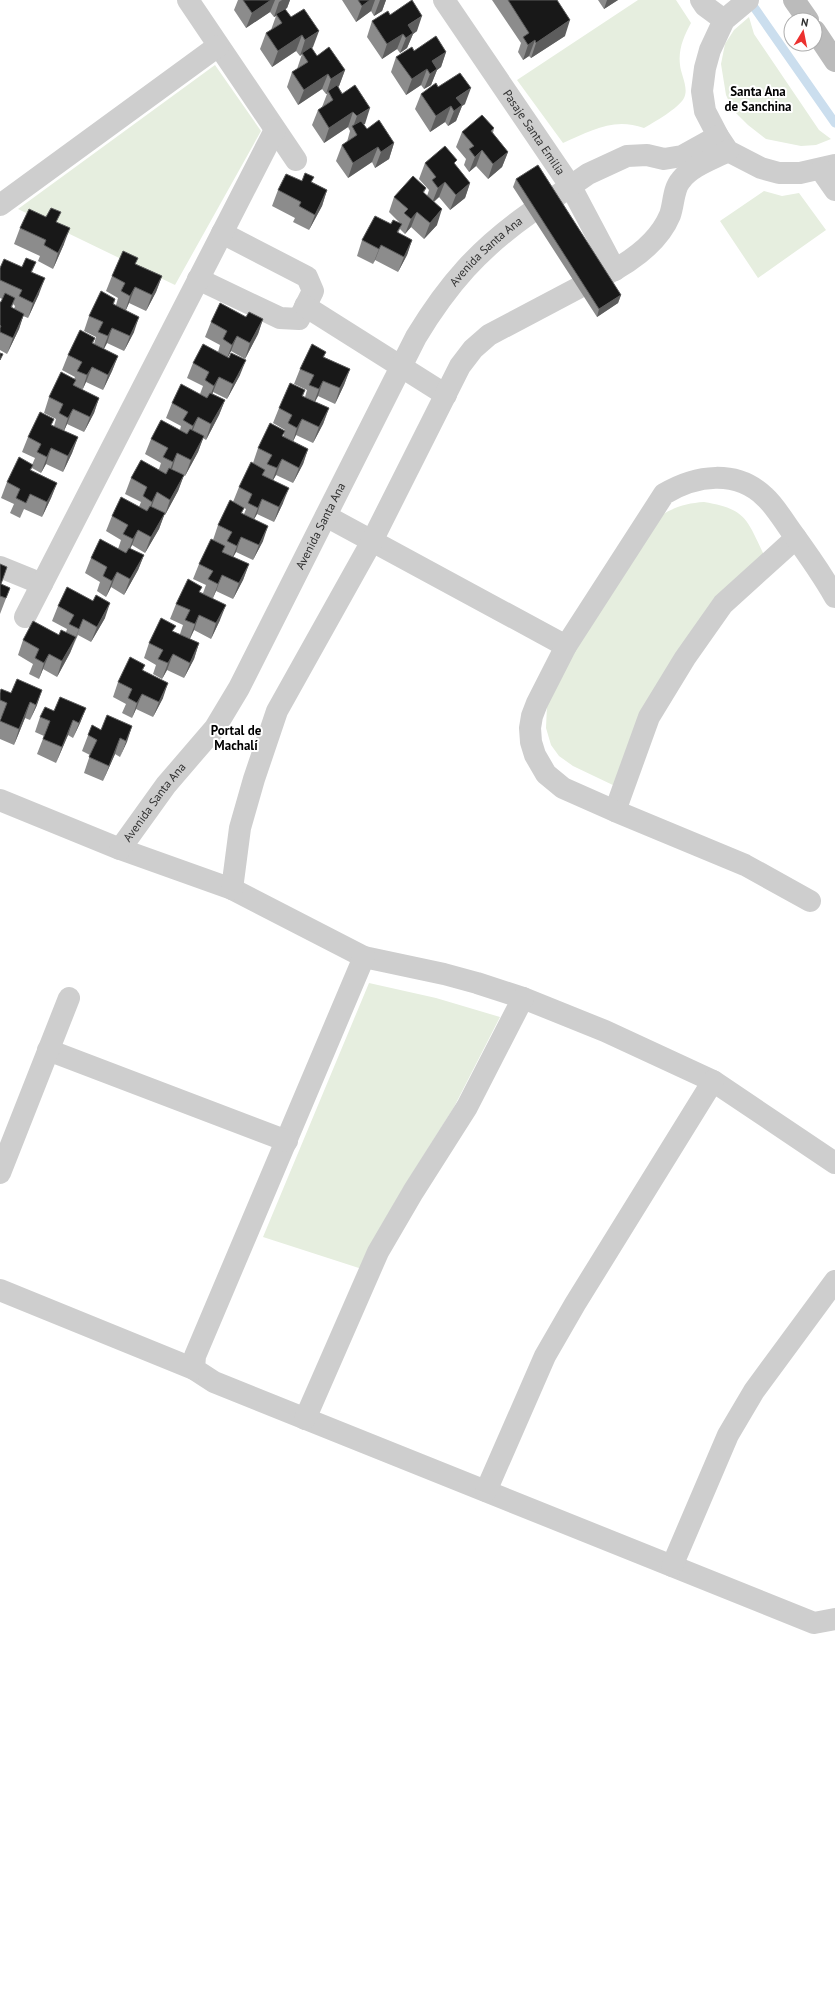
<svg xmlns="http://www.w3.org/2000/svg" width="835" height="1998" font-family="'PT Sans',sans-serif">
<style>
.green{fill:#e6eedf}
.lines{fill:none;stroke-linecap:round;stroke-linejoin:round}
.stream{stroke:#cbdeee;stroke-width:9}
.minor{stroke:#cecece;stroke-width:22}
.secondary{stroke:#bbb;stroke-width:22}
.wall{fill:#8c8c8c;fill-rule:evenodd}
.shaded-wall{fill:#5d5d5d}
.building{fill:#181818;stroke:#5d5d5d}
.labels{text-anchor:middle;stroke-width:4;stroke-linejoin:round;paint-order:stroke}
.street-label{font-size:12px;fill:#313131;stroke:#fff}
.neighbourhood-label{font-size:13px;font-weight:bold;fill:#000;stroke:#fff}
</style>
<rect width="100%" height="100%" fill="#fff"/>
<path class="green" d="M638,0H676L691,23C684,36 678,49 680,65C681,75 689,88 684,98C679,108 653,123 644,128C613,117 591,131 563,143L517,80Z
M749,17L754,34L819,130L831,139L816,145L801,146L766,139L748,125L733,110L726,95L721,64L725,44L734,30Z
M215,65L261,131L175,285L18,209Z
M764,191L782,196L799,193L826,230L758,278L720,221Z
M704,502C747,509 747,520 765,557L710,609L617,787L573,766L559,756L551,745L546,728L547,705L575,646L660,516C674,507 687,503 704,502Z
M369,983L436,998L500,1017L454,1107L410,1177L381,1226L362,1269L263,1237Z"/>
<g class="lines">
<path class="stream" d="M749,0L835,123"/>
<g class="minor">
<path d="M188,0L296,160"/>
<path id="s1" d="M444,0L571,187L615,270"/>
<path d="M701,0L705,6L724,20"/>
<path d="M748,0L724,20L710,50L705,68L702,91L705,111L718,136L728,151L761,168L779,173H800L835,165"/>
<path d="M821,170L835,190"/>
<path d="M558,195L588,174L627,156L647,155L664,159L682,156L718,136"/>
<path d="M0,205L218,46"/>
<path d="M603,276C629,263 658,244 670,215C674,204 673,189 681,180C691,166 713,159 728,151"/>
<path d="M198,279L280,318L299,319L313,291L307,277L222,233"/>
<path d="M305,306L446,395"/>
<path d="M326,516L566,646"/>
<path d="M0,567L42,584"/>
<path d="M25,617L275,130"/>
<path d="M0,800L120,849L232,889L364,957L444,974L477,983L523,998L605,1031L713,1081L835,1163"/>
<path d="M615,811L649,717L685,658L723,604L796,538"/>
<path id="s2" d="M120,849L166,785L215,728L239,688L416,337C448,284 479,249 530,213"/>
<path d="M232,889L240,828L254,779L277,711L372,541L460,366L473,349L489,335L578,288"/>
<path d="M810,901L745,865L615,811L563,788L546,774L535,755L531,742L530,728L532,716L537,703L566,646L664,494C696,475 736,469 765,497C775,506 783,520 791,531C807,553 822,574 835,597"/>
<path d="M364,957L195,1356L194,1369L214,1382L814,1623L835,1619"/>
<path d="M48,1050L287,1141"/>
<path d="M0,1173L69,998"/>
<path d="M0,1290L194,1369"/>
<path d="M305,1419L378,1252L413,1192L467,1107L523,998"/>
<path d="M486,1491L545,1356L575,1304L713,1081"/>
<path d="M672,1566L728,1435L754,1391L835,1281"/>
</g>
<path class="secondary" d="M794,0L808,20
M815,31L835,61"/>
</g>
<path class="wall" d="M238,0H290L287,8L285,9L313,47L312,48L317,56L345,70L339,86L338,87L365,124H363L367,129L394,143L389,159L375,168L372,162L348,178L336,161L342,145L347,142L350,131L348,127L324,143L312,125L318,110L322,107L327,94H326L322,89L298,105L287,87L292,72L297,69L302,54L300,56L296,51L272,67L260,49L266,33L271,30L276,16L274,17L270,12L246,28L234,10Z
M342,0H386L382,11L374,16L371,11L356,22Z
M492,0H557L565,36L531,58L529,56L523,60L518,52L521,43Z
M598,0H618L604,9Z
M390,15L417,31L413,34L407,48L400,53L397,49L382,59L367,37L372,21Z
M414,51L446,52L441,67L437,70L431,85L424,89L421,85L406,95L391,72L396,57Z
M438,87L465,104L462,106L456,121L448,126L445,122L430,132L415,109L421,94Z
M494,128L493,133L508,152L502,167L488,179L476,166L469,172L464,165L466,159L456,147L462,132Z
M425,163L455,165L470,183L465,198L450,210L439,197L434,202L437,225L424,239L411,227L405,234L400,229L398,233L412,240L407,255L398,272L375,260L373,264L357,256L362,240L391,224L400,223L389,212L394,197L426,188L424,193L427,196L429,190L419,179Z
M516,179L621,295L618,303L597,317L513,187Z
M302,181L312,182L327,190L322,206L309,230L293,222L295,218L272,206L278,190Z
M57,222L64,244L53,269L38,261L40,256L14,244L20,228Z
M36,262L32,272L39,294L28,318L23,316L19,329L7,354L0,350V302H1L2,299L0,298V268L22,267ZM13,304L15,306L14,309L12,308Z
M136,264L162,276L156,292L146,311L129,303L126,310L134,332L124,351L107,343L104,349L118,356L112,371L103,390L86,382L82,390L99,398L94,413L84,432L67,424L64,431L78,437L72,453L63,472L46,464L41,473L32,468L31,470L57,483L51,498L42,517L24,509L20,518L10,513L14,504L1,498L7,482L32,465L35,458L22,452L28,437L52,425L54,426L56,419L44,413L49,397L74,379L75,377L62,370L68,355L95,338L93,344H94L96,337L84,331L89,316L115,299L114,304L116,305L118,298L106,291L112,276Z
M246,317L263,319L258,334L245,359L231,351L228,357L240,375L227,399L213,392V394L225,400L219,415L206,440L203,438L198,452L185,476L172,469H171L184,475L178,491L165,515H164L159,529L145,553L132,545L130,549L144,555L138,570L124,595L111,587L106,597L97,591L100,582L85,573L91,558L118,549L121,540L106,531L112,516L139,507L141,502L125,494L131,478L159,469L161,463L145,454L151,439L180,430L181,426L166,418L172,403L200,394L203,386L187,378L193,363L218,352L220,345L205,337L211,322Z
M326,352L324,357L350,369L344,385L335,404L318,396L315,402L329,408L323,424L313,443L296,435L293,441L308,449L303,464L293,483L276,475L273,480L283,503L274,522L257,514L254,519L263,541L253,560L236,552L233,557L249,564L243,580L233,599L216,591L213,598L220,620L211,639L194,630L190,639L199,643L194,659L184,678L167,670L162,679L153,674L156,665L144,658L149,643L173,632L180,634L183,625L170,619L176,604L200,592L203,593L206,585L193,579L199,564L213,540L218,525L233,502L239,487L253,463L258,448L283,437L285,430L273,423L279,408L305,390L303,396L305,397L307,390L294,384L300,369ZM244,508L246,509L244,514L242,513Z
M0,564L1,584L10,588L0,614Z
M58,606L105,618L91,642L78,635L70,653L57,677L43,669L39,679L29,674L33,664L18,655L23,640L59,635L66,632L67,629L52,621Z
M145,665L143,670L163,698L153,717L136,709L132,718L122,713L126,704L113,697L118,682Z
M1,689L37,705L30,720L25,718L14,745L0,739V720L1,719L0,718V693Z
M86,708L80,723L73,738L68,735L56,763L37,754L44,736L35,732L40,717L54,711Z
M92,725L101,730L132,726L120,757L115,754L103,781L84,773L90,755L82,751Z"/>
<path class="shaded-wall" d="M271,0H275L270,12L246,28L252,13Z
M282,0H290L287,8L277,15L276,14V16L274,17L279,2Z
M370,0H375L371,11L356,22L362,6Z
M380,0H386L382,11L374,16Z
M607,0H618L604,9Z
M422,16L417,31L413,34L407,48L400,53L406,38L408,25Z
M570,20L565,36L531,58L536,43Z
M319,31L313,47L303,54L302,53V54L300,56L305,40Z
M403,34L397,49L382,59L387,44Z
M302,35L296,51L272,67L278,51Z
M535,40L529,56L523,60L528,45Z
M446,52L441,67L437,70L431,85L424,89L430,74L432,61Z
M427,69L421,85L406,95L412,79Z
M345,70L339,86L329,92L328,91L326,94L331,79Z
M328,74L322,89L298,105L304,90Z
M471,88L465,104L462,106L456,121L448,126L454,111L456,98Z
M451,106L445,122L430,132L436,116Z
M370,108L365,124L354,130L353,127L357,116Z
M353,112L348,127L324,143L329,128Z
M394,143L389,159L375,168L381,152Z
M378,147L372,162L348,178L353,163Z
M482,150L476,166L469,172L475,157Z
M508,152L502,167L488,179L493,164Z
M445,182L439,197L432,203L438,188Z
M470,183L465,198L450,210L456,195Z
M327,190L322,206L309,230L315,215Z
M442,209L437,225L424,239L430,223Z
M417,212L411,227L405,234L411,219Z
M70,228L64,244L53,269L58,253Z
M412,240L407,255L398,272L404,257Z
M381,245L375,260L373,264L379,249Z
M162,276L156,292L146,311L152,295Z
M45,278L39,294L28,318L33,303Z
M135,287L129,303L125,312L130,296Z
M621,295L618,303L597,317L599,309Z
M24,314L19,329L7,354L13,338Z
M139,317L134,332L124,351L130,336Z
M263,319L258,334L245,359L250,343Z
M112,328L107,343L102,352L108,336Z
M237,336L231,351L226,361L232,345Z
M118,356L112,371L103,390L108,375Z
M246,360L240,375L227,399L233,384Z
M92,367L86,382L82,391L87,375Z
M350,369L344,385L335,404L340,388Z
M219,377L213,392L208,401L214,386Z
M323,381L318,396L313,405L319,389Z
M99,398L94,413L84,432L90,417Z
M225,400L219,415L206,440L211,424Z
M329,408L323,424L313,443L319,427Z
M73,409L67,424L63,433L68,418Z
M198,417L192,432L187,442L193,426Z
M302,419L296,435L292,444L297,428Z
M204,436L198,452L185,476L191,460Z
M78,437L72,453L63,472L68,456Z
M51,448L46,464L41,473L47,457Z
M308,449L303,464L293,483L299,468Z
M177,453L172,469L167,478L173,462Z
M282,459L276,475L271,484L277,468Z
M184,475L178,491L165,515L170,500Z
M57,483L51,498L42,517L47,502Z
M289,488L283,503L274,522L279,507Z
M157,492L151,508L147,517L152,502Z
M262,499L257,514L252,523L258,508Z
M165,513L159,529L145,553L151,537Z
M268,526L263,541L253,560L259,545Z
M138,530L132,545L127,555L133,539Z
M241,537L236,552L231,561L237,546Z
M144,555L138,570L124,595L130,579Z
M249,564L243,580L233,599L239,583Z
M117,572L111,587L106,597L112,581Z
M222,575L216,591L212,600L218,584Z
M110,603L105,618L91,642L97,627Z
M226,605L220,620L211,639L216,623Z
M199,615L194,630L189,640L195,624Z
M83,619L70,653L57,677L62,661L75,639Z
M199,643L194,659L184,678L190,663Z
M49,654L39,679L44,663Z
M173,654L167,670L162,679L168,663Z
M168,683L163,698L153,717L159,702Z
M42,690L37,705L30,720Z
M142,694L136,709L132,718L137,703Z
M30,702L25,718L14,745L19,729Z
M86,708L80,723L73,738L79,723Z
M73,720L68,735L56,763L62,747Z
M132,726L127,742L120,757L126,741Z
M120,738L115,754L103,781L109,766Z"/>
<path class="building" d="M243,0H271L252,13Z
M358,0H370L362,6Z
M412,0L422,16L408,25L413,33L406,38L403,34L387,44L372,21L388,11L390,15Z
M508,0H557L570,20L536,43L535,40L528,45L523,37L529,33Z
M285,9L291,17L304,9L319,31L305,40L302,35L278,51L266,33L282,23L276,14Z
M436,36L446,52L432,61L437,69L430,74L427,69L412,79L396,57L412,47L414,51Z
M311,47L317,56L329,47L345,70L331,79L328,74L304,90L292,72L308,62L302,53Z
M460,73L471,88L456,98L462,105L454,111L451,106L436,116L421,94L436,83L438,87Z
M337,85L342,94L355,85L370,108L357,116L353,112L329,128L318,110L333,100L328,91Z
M482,115L494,128L491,131L508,152L493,164L482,150L475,157L469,149L474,146L462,132Z
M379,120L394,143L381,152L378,147L353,163L342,145L357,135L352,126L361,121L367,129Z
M445,146L457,160L454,163L470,183L456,195L445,182L438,188L432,180L436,177L425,163Z
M538,165L621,295L599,309L516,179Z
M305,173L314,177L311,182L327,190L315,215L299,206L301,202L278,190L286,174L302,181Z
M413,176L426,188L423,192L442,209L430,223L417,212L411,219L404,213L408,209L394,197Z
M51,208L61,212L56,222L70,228L58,253L44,245L46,240L20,228L29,209L46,217Z
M375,216L391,224L393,220L402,224L397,232L412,240L404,257L381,245L379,249L362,240Z
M123,251L138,258L135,264L162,276L152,295L135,287L130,296L121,291L125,283L112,276Z
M26,258L36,262L31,272L45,278L33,303L19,296L22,290L0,280V268L4,259L22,267Z
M101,291L115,299L113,304L139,317L130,336L112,328L108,336L98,332L103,322L89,316Z
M5,293L15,298L11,307L24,314L13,338L0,332V328L1,326L0,325V302H1Z
M220,303L246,317L249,312L263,319L250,343L237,336L232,345L223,339L227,331L211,322Z
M80,330L95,338L92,343L118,356L108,375L92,367L87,375L77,371L82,362L68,355Z
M203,344L229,358L231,353L246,360L233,384L219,377L214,386L205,380L209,372L193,363Z
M312,344L326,352L323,357L350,369L340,388L323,381L319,389L309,385L314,375L300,369Z
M0,353L3,354L0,360Z
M61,372L76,380L73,385L99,398L90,417L73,409L68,418L59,413L63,404L49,397Z
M290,383L305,390L302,396L329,408L319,427L302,419L297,428L288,423L292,415L279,408Z
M181,384L207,398L210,393L225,400L211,424L198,417L193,426L183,420L188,412L172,403Z
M40,412L54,419L51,425L78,437L68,456L51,448L47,457L37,452L41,444L28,437Z
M161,420L187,434L190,429L204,436L191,460L177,453L173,462L163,457L168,448L151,439Z
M270,423L285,431L282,436L308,449L299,468L282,459L277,468L267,464L272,455L258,448Z
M19,457L33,465L30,470L57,483L47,502L30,494L26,503L16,498L20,489L7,482Z
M141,460L166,474L169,468L184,475L170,500L157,492L152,502L143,496L147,487L131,478Z
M251,462L265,470L262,475L289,488L279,507L262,499L258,508L248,503L252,494L239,487Z
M121,497L147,511L150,506L165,513L151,537L138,530L133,539L123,534L128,525L112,516Z
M230,500L244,508L241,513L268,526L259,545L241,537L237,546L227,541L232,532L218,525Z
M100,539L126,553L129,548L144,555L130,579L117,572L112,581L103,576L107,567L91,558Z
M211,539L225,546L222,552L249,564L239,583L222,575L218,584L208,579L213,571L199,564Z
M0,564L7,567L1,584L10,588L6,598L0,596Z
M188,579L202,587L199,592L226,605L216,623L199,615L195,624L185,620L190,610L176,604Z
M67,587L93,601L96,595L110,603L97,627L83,619L79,629L69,624L74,615L58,606Z
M161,618L176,626L172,631L199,643L190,663L173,654L168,663L158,659L163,650L149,643Z
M33,621L59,635L61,630L76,637L62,661L49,654L44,663L35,658L39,649L23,640Z
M130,657L145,665L142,670L168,683L159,702L142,694L137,703L128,698L132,689L118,682Z
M17,679L42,690L36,705L30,702L19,729L0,721L7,703L0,700V693L1,689L11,693Z
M60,697L86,708L79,723L73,720L62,747L43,739L50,721L40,717L45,707L54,711Z
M107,715L132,726L126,741L120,738L109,766L89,757L97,740L88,735L92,725L101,730Z"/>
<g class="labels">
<g class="street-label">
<text dy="4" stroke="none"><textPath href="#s1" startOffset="160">Pasaje Santa Emilia</textPath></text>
<text dy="4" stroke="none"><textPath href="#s2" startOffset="705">Avenida Santa Ana</textPath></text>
<text dy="4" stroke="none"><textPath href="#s2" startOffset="382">Avenida Santa Ana</textPath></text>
<text dy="4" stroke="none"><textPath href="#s2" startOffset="58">Avenida Santa Ana</textPath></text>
</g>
<g class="neighbourhood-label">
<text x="758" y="96">Santa Ana<tspan x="758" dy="15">de Sanchina</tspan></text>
<text x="236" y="735">Portal de<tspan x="236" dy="15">Machalí</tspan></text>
</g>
</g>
<g transform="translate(803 32) rotate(10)"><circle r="19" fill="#ffffff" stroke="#adadad"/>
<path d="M0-3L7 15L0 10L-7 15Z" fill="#ec312f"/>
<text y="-6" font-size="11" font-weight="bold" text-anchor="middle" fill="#313131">N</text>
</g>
</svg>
